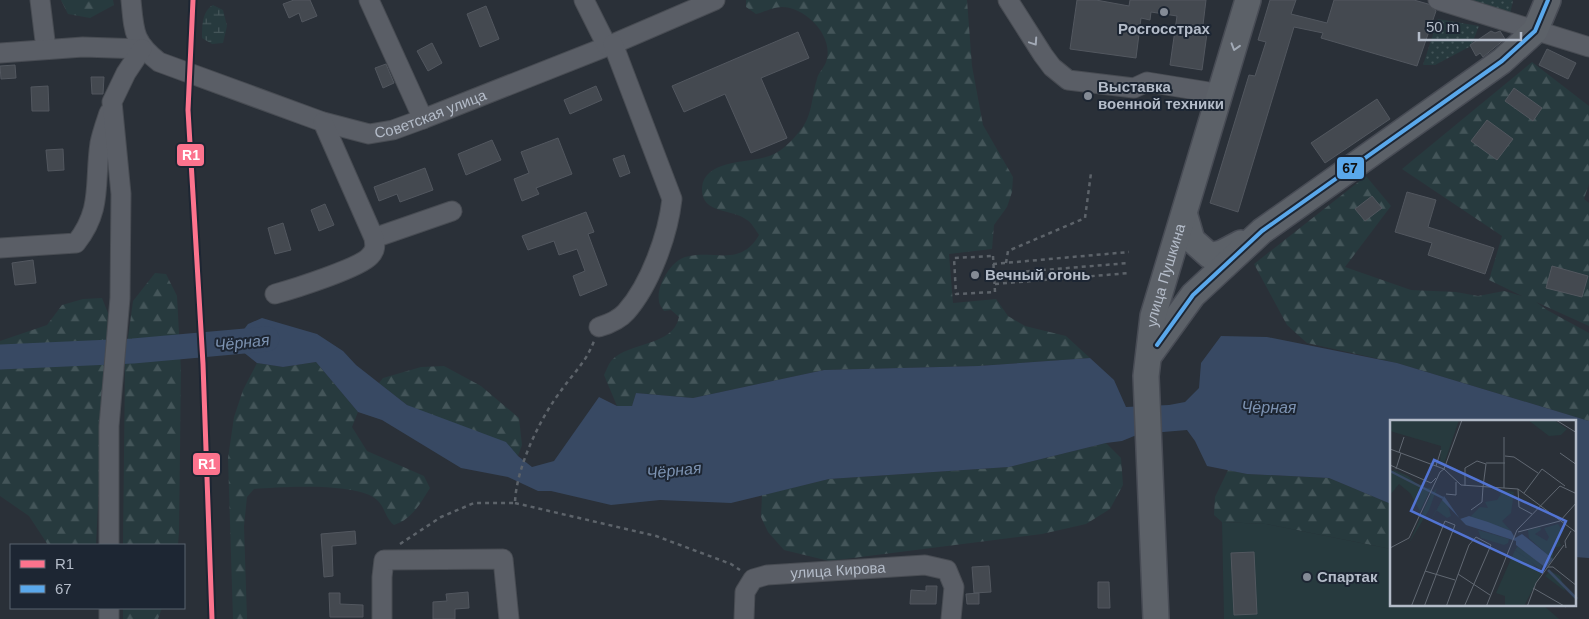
<svg xmlns="http://www.w3.org/2000/svg" width="1589" height="619" font-family="Helvetica,sans-serif">
<style>
.grass{fill:url(#grass-dots)}
.forest{fill:url(#forest-firs)}
.wetland{fill:url(#wetland-marsh)}
.pitch{fill:#273a3e}
.water{fill:#384963}
.lines{fill:none;stroke-linecap:round;stroke-linejoin:round}
.river{stroke:#384963;stroke-width:25}
.building{fill:#444950;stroke:#52575f}
.minor-casing{stroke:#484c53;stroke-width:21}
.major-casing{stroke:#484c55;stroke-width:28}
.path{stroke:#5d636a;stroke-width:2.5;stroke-dasharray:4 4;stroke-linecap:butt}
.minor{stroke:#5a5e66;stroke-width:19}
.major{stroke:#5c6168;stroke-width:25}
.bus-1-casing{stroke:#1d2633;stroke-width:8}
.bus-1{stroke:#5aa8eb;stroke-width:4}
.rail-1-casing{stroke:#1d2633;stroke-width:9}
.rail-1{stroke:#fc738d;stroke-width:5}
.oneway{stroke:#a2a9b5}
.oneway2{stroke:#a2aab6}
.poi-dot{fill:#848b96;stroke:#1d2633;stroke-width:2}
.labels{text-anchor:middle;stroke-width:4;stroke-linejoin:round;paint-order:stroke}
.poi-label{font-size:15px;font-weight:bold;fill:#b4bcc9;stroke:#1d2633;text-anchor:start}
.street-label{font-size:15px;fill:#b4bcc9;stroke:#1d2633}
.water-label{font-size:16px;font-style:italic;fill:#7c92b1;stroke:#1d2633}
.inset-river{fill:none;stroke:#384963;stroke-width:2.5}
.inset-road{fill:none;stroke:#616872;stroke-width:1}
.view{fill:#5274d3;fill-opacity:0.15;stroke:#5274d3;stroke-width:2.5}
.inset-edge{fill:none;stroke:#b4bcc9;stroke-width:2.5}
.line-badge{stroke:#1d2633;stroke-width:2}
.badge-label{font-size:14px;text-anchor:middle;font-weight:bold;fill:#fff}
.pale-badge-label{font-size:14px;text-anchor:middle;font-weight:bold;fill:#111}
</style>
<defs>
<pattern id="grass-dots" width="8" height="8" patternUnits="userSpaceOnUse" patternTransform="scale(1.25)"><rect width="8" height="8" fill="#273a3e"/><path d="M2 2h.1M6 6h.1" fill="none" stroke="#445559" stroke-width="1.8" stroke-linecap="round"/></pattern>
<pattern id="forest-firs" width="22" height="20" patternUnits="userSpaceOnUse" patternTransform="scale(1.25)"><rect width="22" height="20" fill="#273a3e"/><path d="M5 1l3.5 6h-7zM16 11l3.5 6h-7z" fill="#445559"/></pattern>
<pattern id="wetland-marsh" width="20" height="14" patternUnits="userSpaceOnUse" patternTransform="scale(1.25)"><rect width="20" height="14" fill="#273a3e"/><path d="M1 5h8M5 5V1M11 12h8M15 12V8" fill="none" stroke="#445559"/></pattern>
</defs>
<rect width="100%" height="100%" fill="#2a3038"/>
<path class="grass" d="M1443,0H1512L1513,1L1508,22Z
M1438,19L1479,26L1471,46L1435,65H1423Z"/>
<path class="forest" d="M61,0H113L114,5L90,18L68,14Z
M746,0H967L972,66L983,125L1013,177L1012,192L1007,207L994,225L992,249L949,254L953,303L996,299L1008,316L1025,326L1066,336L1090,358L978,366L824,370L693,398L636,393L632,406H617L604,375C606,371 608,365 611,361C629,341 673,347 679,317L671,310L664,311C662,308 659,304 659,301C656,286 671,261 685,257C714,249 740,268 759,235C756,231 752,223 747,220C732,208 701,215 702,188C704,160 747,163 766,157C779,154 791,142 799,132C813,116 811,98 817,79C818,73 824,68 826,62C835,37 806,7 782,7C774,7 764,12 756,14L746,7Z
M1532,62L1589,106V184L1584,199L1589,203V326L1536,302L1547,310L1589,333V421L1397,363L1307,343L1287,325L1254,264L1366,176L1391,206L1345,267L1411,290L1456,292L1478,296L1504,291L1522,296L1489,280L1502,236L1402,169Z
M155,273L166,274L177,296L181,370L179,532L178,545H123L125,360L133,301Z
M102,298L108,313L96,545H48L29,516L0,496V341L47,325L62,305L83,299Z
M316,362L358,412L352,427L367,451L424,476L430,488C420,504 412,519 394,525C385,518 385,507 377,500C358,482 280,487 254,489L247,497L244,526L247,619H233L228,458L234,417L243,390L257,363L283,367Z
M444,366L481,386L519,418L522,445L518,456L407,405L379,383L383,378L421,367Z
M1106,443L1121,458L1123,485L1110,509L1086,524L1042,534L829,561L784,550L768,532L761,517L762,495L829,479L1009,467Z
M1228,470L1247,474L1329,478L1391,504V549L1266,524L1222,522L1214,515L1215,497Z
M123,608H162L158,619H123Z"/>
<path class="wetland" d="M213,5L223,10L227,26L223,43L212,44L202,38C202,26 202,11 213,5Z"/>
<path class="pitch" d="M1222,522L1266,524L1391,549L1392,605H1543L1559,619H1224Z"/>
<path class="water" d="M262,318L317,334L343,351L356,365L407,405L506,442L518,456L532,467L554,461L599,397L617,406H632L636,393L693,398L824,370L978,366L1090,358L1114,380L1126,407L1169,405L1185,402L1199,388L1201,363L1221,336L1267,337L1397,363L1589,421V558L1575,557V422H1392L1391,504L1329,478L1247,474L1207,466L1195,441L1187,430L1139,434L1122,441L1106,443L1009,467L829,479L731,503L660,500L611,505L551,491H538L508,477L461,468L382,420L358,412L316,362L283,367L257,363L233,344L248,324Z"/>
<g class="lines">
<path class="river" d="M0,357L133,351L267,339"/>
</g>
<path class="building" d="M294,0H310L317,16L302,22L299,13L289,18L283,4Z
M1077,0H1096L1129,6L1130,0H1206L1203,25L1208,26L1202,70L1170,65L1177,16L1151,12L1150,20L1141,18L1136,58L1070,49Z
M1270,0H1296L1291,14L1327,23L1334,0H1414L1428,4L1436,11L1417,66L1321,38L1323,33L1294,27L1238,212L1210,203L1249,75L1255,76L1266,42L1258,40Z
M486,6L499,39L480,47L467,14Z
M1491,31L1495,33L1500,31L1505,39L1483,57L1480,53L1476,56L1470,45Z
M798,32L809,58L761,78L787,138L751,153L725,94L684,112L672,86Z
M432,43L442,63L428,71L417,51Z
M1547,49L1576,63L1568,79L1539,65Z
M386,64L394,83L383,88L375,68Z
M15,65L16,78L1,79L0,66Z
M91,77H104L103,94H92Z
M48,86L49,111H32L31,87Z
M596,86L602,100L570,114L564,100Z
M1514,88L1542,108L1533,121L1505,101Z
M1377,99L1390,119L1325,163L1311,143Z
M1487,120L1513,139L1497,160L1471,141Z
M558,138L572,174L536,188L539,194L522,201L514,179L529,173L521,152Z
M492,140L501,160L466,175L458,154Z
M63,149L64,170L48,171L46,150Z
M624,155L630,173L620,177L613,159Z
M425,168L433,190L400,202L397,194L379,201L374,187Z
M1407,192L1436,200L1428,227L1494,248L1485,274L1428,255L1432,243L1395,232Z
M1372,196L1382,208L1365,221L1355,209Z
M325,204L334,225L319,231L311,210Z
M586,212L594,232L588,234L607,285L580,296L573,276L585,271L577,249L559,255L554,241L528,250L522,236Z
M283,223L291,250L275,254L268,228Z
M33,260L36,283L15,285L12,263Z
M1552,266L1588,276L1582,297L1546,288Z
M355,531L356,544L332,546L333,576L324,577L321,534Z
M1254,552L1257,614L1234,615L1231,553Z
M989,566L991,592L974,593L972,567Z
M1098,582H1109L1110,608H1098Z
M926,586H937L936,604H910L911,590L926,591Z
M468,592L469,608L455,609V619H433V602L447,601L446,594Z
M329,593H340V604L363,605V617H330Z
M979,593V604H967L966,594Z"/>
<g class="lines">
<defs>
<g id="minor">
<path d="M40,0L46,49"/>
<path id="s1" d="M131,0C134,31 133,42 159,62L323,122L369,134L393,130L423,119L613,44L715,0"/>
<path d="M369,0L423,119"/>
<path d="M584,0L607,46"/>
<path d="M1008,0L1043,55L1052,67L1068,80L1134,88L1147,82L1221,94"/>
<path d="M1438,0L1589,47"/>
<path d="M0,53L83,47L142,49"/>
<path d="M374,238L452,211"/>
<path d="M0,248L76,243C103,209 94,183 100,143C102,133 106,122 109,113"/>
<path d="M275,294C293,289 360,268 370,256C376,250 375,245 374,238L323,122"/>
<path d="M599,327C609,324 619,320 626,312C650,285 668,235 672,199L613,44"/>
<path d="M109,545V426L120,298L121,194L112,102L126,73L142,49"/>
<path d="M109,608V619"/>
<path d="M382,619V577L384,560L503,559L509,619"/>
<path id="s2" d="M744,619L745,592L753,579L767,575L925,565L947,570L954,587L951,619"/>
</g>
<g id="major">
<path d="M1185,216L1192,240L1210,256L1222,253L1241,243"/>
<path d="M1151,353L1193,295L1262,231L1502,61L1535,31L1548,0"/>
<path id="s3" d="M1156,619L1146,376L1153,316L1248,0"/>
</g>
</defs>
<use href="#minor" class="minor-casing"/>
<use href="#major" class="major-casing"/>
<path class="path" d="M993,256L995,292L956,294L954,258Z
M1006,263L1008,251L1085,218L1091,173
M993,264L1129,252
M994,274L1129,263
M995,284L1130,273
M515,503L656,536L731,564L740,570
M400,544L441,517L474,503H515C516,467 541,416 563,388C576,370 586,362 594,341"/>
<use href="#minor" class="minor"/>
<use href="#major" class="major"/>
<defs>
<path id="bus-1" d="M1157,345L1193,295L1262,231L1502,61L1535,31L1548,0"/>
</defs>
<use href="#bus-1" class="bus-1-casing"/>
<use href="#bus-1" class="bus-1"/>
<defs>
<path id="rail-1" d="M193,0L188,110L203,364L212,619"/>
</defs>
<use href="#rail-1" class="rail-1-casing"/>
<use href="#rail-1" class="rail-1"/>
</g>
<defs><path id="oneway-chevron" d="M-2-3.5L2.5 0L-2 3.5" fill="none" stroke-width="1.6" stroke-linecap="round" stroke-linejoin="round" transform="scale(1.25)"/></defs>
<use class="oneway" href="#oneway-chevron" transform="translate(1034 42) rotate(56)"/>
<use class="oneway2" href="#oneway-chevron" transform="translate(1235 47) rotate(107)"/>
<g class="poi-dot">
<circle cx="1164" cy="12" r="5"/>
<circle cx="1088" cy="96" r="5"/>
<circle cx="975" cy="275" r="5"/>
<circle cx="1307" cy="577" r="5"/>
</g>
<g class="labels">
<g class="poi-label">
<text x="1164" y="34" text-anchor="middle">Росгосстрах</text>
<text x="1098" y="92">Выставка<tspan x="1098" dy="17">военной техники</tspan></text>
<text x="985" y="280">Вечный огонь</text>
<text x="1317" y="582">Спартак</text>
</g>
<g class="street-label">
<text dy="5" stroke="none"><textPath href="#s1" startOffset="358">Советская улица</textPath></text>
<text dy="5" stroke="none"><textPath href="#s3" startOffset="346">улица Пушкина</textPath></text>
<text dy="5" stroke="none"><textPath href="#s2" startOffset="128">улица Кирова</textPath></text>
</g>
<g class="water-label">
<text transform="translate(242 342) rotate(-6)" y="6">Чёрная</text>
<text x="1269" y="413">Чёрная</text>
<text transform="translate(674 470) rotate(-6)" y="6">Чёрная</text>
</g>
</g>
<g transform="translate(1390 420)">
<rect width="186" height="186" fill="#2a3038"/>
<path d="M0,0H69L54,44L50,43L51,26L0,11ZM138,0H164L177,9L171,15L159,16ZM4,50L18,56L31,68H41L30,91L20,73L9,64L0,75V53ZM47,68L39,90L19,123L41,74ZM106,69L124,72L121,93L112,101L121,111L80,97L90,87L98,88L95,82L107,80L111,74ZM52,80L57,82L61,96L57,98L46,90L38,106ZM168,104L173,112L168,117L171,126L163,128V140L139,118L138,110L150,107L151,110L145,114L157,121L159,117L154,108ZM88,110L119,119L118,123L114,125L91,118ZM128,126L147,140L152,146L150,149L125,130ZM160,151L170,156L175,171L155,156Z" fill="#273a3e"/>
<path d="M125,130L141,141L151,154L134,186H115V176L106,173Z" fill="#273a3e"/>
<path d="M54,76L70,99L79,96L98,102L121,111L125,118L132,114L163,139L156,148L126,125V121L76,105L52,80Z" fill="#384963"/>
<path class="inset-river" d="M0,51L53,78M158,150L187,179"/>
<path class="inset-road" d="M166,0L187,13M114,17V68M0,29L54,49L71,65L128,69L187,113M9,32L14,17M170,33L187,45M115,36L124,37L148,53M96,43H115M0,45L41,63L46,58M46,46L51,30M6,49L11,33M75,66V48L87,41L96,44L93,67M128,69L129,87L142,94M134,73L152,49L175,66M56,74L66,75V62M81,90L92,82L93,67M128,112L170,101L187,82M0,128L19,118L50,52L54,49L72,0M176,128L175,121L181,111M158,147H163L187,166M35,151L65,160M68,154L100,175M143,168L176,187M21,187L55,101L65,105L34,187M56,187L79,125L86,117L101,125L74,187M96,187L127,110L170,66L187,74M137,187L146,163L174,125"/>
<path class="view" d="M44,40L176,101L152,152L21,91Z"/>
<rect width="186" height="186" class="inset-edge"/>
</g>
<g class="line-badge">
<rect x="176" y="143" width="29" height="24" rx="5" fill="#fc738d"/>
<rect x="1336" y="156" width="29" height="24" rx="5" fill="#5aa8eb"/>
<rect x="192" y="452" width="29" height="24" rx="5" fill="#fc738d"/>
</g>
<g class="badge-label">
<text x="191" y="160">R1</text>
<text x="207" y="469">R1</text>
</g>
<g class="pale-badge-label">
<text x="1350" y="173">67</text>
</g>
<rect x="10" y="544" width="175" height="65" fill="#1d2633" stroke="#59626f"/>
<rect x="20" y="560" width="25" height="8" fill="#fc738d" stroke="#59626f"/>
<text x="55" y="569" font-size="15" fill="#b4bcc9">R1</text>
<rect x="20" y="585" width="25" height="8" fill="#5aa8eb" stroke="#59626f"/>
<text x="55" y="594" font-size="15" fill="#b4bcc9">67</text>
<path d="M1419 32v8h102v-8" fill="none" stroke="#b4bcc9" stroke-width="2.5"/>
<text x="1426" y="32" font-size="15" fill="#b4bcc9" stroke="#1d2633" stroke-width="4" paint-order="stroke">50 m</text>
</svg>
